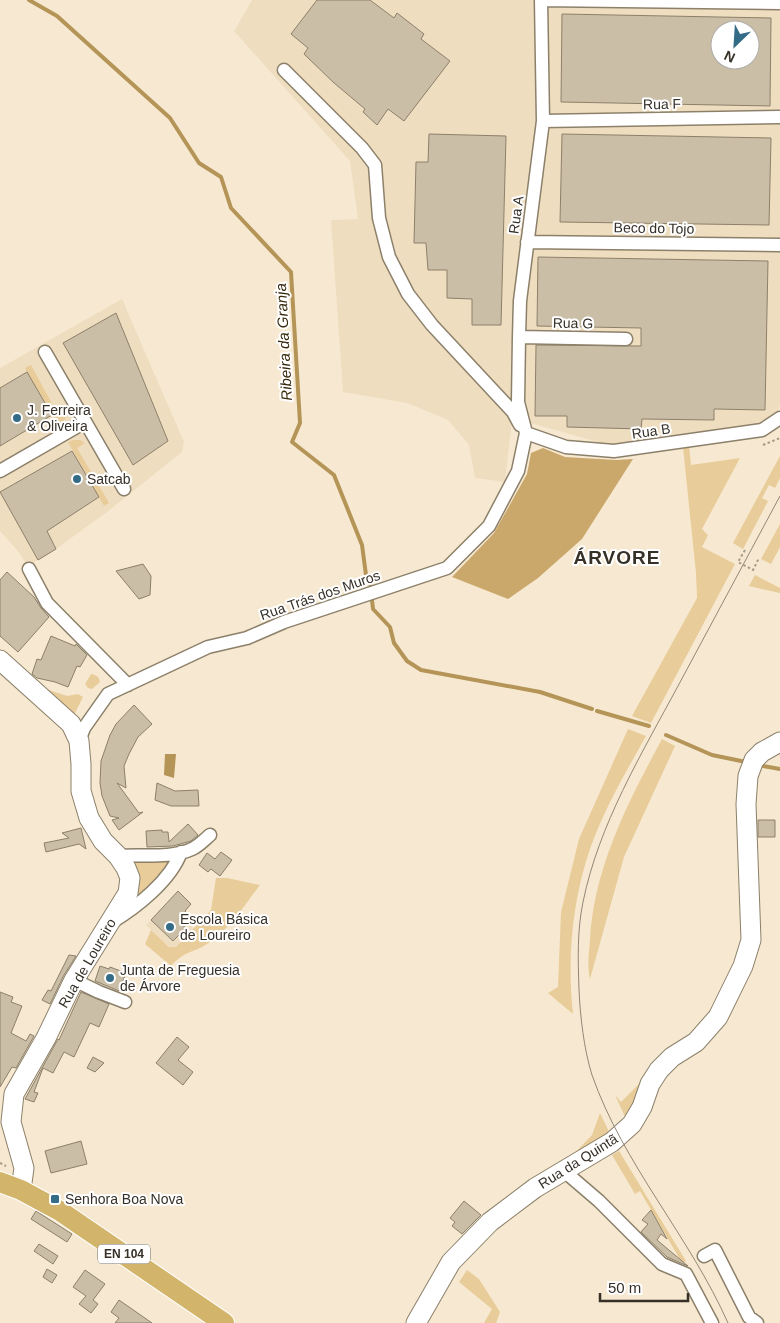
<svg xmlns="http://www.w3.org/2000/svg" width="780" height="1323" font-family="Helvetica,sans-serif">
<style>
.built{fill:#efddc0;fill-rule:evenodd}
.green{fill:#e8cc99}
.forest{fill:#caa86b}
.water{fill:#b49457}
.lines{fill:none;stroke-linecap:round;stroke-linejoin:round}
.stream{stroke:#b49457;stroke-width:4}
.building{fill:#cbbea7;stroke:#8d806a;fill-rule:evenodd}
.street-casing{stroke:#8c806a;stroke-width:15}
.secondary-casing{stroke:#8c806a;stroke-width:21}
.primary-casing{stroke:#fff;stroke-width:22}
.path{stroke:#a59a88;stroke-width:2;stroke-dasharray:2.5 2.5;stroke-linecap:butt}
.street{stroke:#fff;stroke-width:12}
.secondary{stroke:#fff;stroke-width:19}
.primary{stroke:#d2b56b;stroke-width:20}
.tram{stroke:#918777;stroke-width:1}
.poi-dot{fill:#346b86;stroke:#fff;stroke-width:2}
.labels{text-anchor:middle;stroke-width:4;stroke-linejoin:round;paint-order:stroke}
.shield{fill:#fff;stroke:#726e68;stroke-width:1}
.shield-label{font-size:12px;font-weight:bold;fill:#363027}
.street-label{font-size:14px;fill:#363027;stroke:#fff}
.poi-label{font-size:14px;fill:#363027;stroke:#fff;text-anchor:start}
.water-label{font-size:15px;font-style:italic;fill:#382a0d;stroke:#fff}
.district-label{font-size:19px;font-weight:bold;letter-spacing:1px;fill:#363027;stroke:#fff}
</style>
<rect width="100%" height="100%" fill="#f7e9d1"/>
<path class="built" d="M252,0H780V405L777,413L765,423L608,445L527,422L512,420L505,482L475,478L469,445L448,420L407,403L343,392L331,220L358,219L350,161L234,31ZM720,30H750V60H720Z
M122,299L184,442L182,452L107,512L56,549L28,566L17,550L0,531V368Z
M167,903L194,929L176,947L172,948L166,944L146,925Z"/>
<path class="green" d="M31,365L56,411L64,406C68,415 67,420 58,424L27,372L25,368Z
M73,440H80L85,443L77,448L109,503L104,506L68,442Z
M689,445L691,465L740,458L702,529L708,535L702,547L735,564L651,723L632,716L697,598L696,573L683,447Z
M780,456V478L775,488L769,485L762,498L768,501L743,549L733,543Z
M780,524V547L771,564L761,559Z
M755,575L780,588V593L749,586Z
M91,674C97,675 99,677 100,682L92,689L88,688L85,684Z
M43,688L67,696L78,694L83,697L73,717Z
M628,729L646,736C626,772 604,809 590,849C572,901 567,960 573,1014L548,993L558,987L561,912L579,839Z
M662,739L675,746L624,857L590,979C587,966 589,953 590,940C594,867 628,802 662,739Z
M139,859H165L168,863L156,880L136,900L134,899L138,873L134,862Z
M216,878H227L260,885C244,906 230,929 207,944C193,953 184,951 171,966L145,944L151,930L169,947H176L211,910Z
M645,1078L626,1119L615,1095L621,1102Z
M600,1113L611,1136L563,1165L592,1135Z
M619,1151L686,1261L682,1263L640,1191L635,1194L612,1155Z
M467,1270L479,1279L500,1312L496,1323H484L492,1309L459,1282Z"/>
<path class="forest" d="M543,448L565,457L616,460L633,459L582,539L538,578L508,599L452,577L494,533L527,474L531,453Z"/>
<path class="water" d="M165,754H176L174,778L164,775Z"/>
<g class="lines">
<path class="stream" d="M29,0L57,16L170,118L199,163L221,177L231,208L291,272L300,423L292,442L334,475L362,545L366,575L371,586
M372,600L373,609L390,627L394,643L407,661L421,670L540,692L592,709
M597,711L649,726
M666,735L712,755L746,762
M763,766L780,769"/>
</g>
<path class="building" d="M317,0H370L394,18L397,13L424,34L421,39L450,61L404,121L388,109L377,125L363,112L365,109L333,82L304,54L308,48L291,34Z
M562,14L771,18L770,106L561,102ZM720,30H750V60H720Z
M429,134L506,136L501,325H472V299L447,298V270H428L426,243H414L416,162H428Z
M562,134L771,138L769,225L560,222Z
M538,257L768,261L765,410L714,409V420L642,419L641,429L567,427V416H535L536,345L641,346V328L537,326Z
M116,313L168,441L133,465L63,343Z
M27,372L52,415L0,446V388Z
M72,451L99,497L47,531L56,549L38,560L0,492Z
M143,564L151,576L150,595L139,599L116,571Z
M7,572L34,597L41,608L49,617L18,652L0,636V580Z
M51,636L75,646L76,644L87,655L80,667L77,666L68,687L55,682L37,678L32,674L37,659L41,660Z
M134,705L152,724L138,737L129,754L124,766L126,788L117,783L139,813L143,812L119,830L112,820L119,818L110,816L102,796L100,783L101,761L110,735L116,724Z
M157,783L175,791L198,790L199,806H171L155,800Z
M758,820H775V837H758Z
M188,824L198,835L191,841L173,846L147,847L146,831L162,830V832H168L169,842Z
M81,828L86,849L79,844L46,852L44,843L69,838L62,833Z
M221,852L232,860L220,876L211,869L208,872L199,865L207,853L215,859Z
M178,891L191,904L185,911L190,916L182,925L186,928L173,941L151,920Z
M69,955L76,956L64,975L50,1004L42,1000L48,990L51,991Z
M100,966L109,969L110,967L126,973L119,991L95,981Z
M0,992L13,997L11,1002L22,1006L11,1033L26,1041L30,1034L34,1036L16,1068L12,1067L0,1087Z
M81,992L109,1004L99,1027L90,1023L74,1057L64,1052L53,1073L43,1068L34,1092L38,1093L34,1102L25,1099L58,1039L59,1040Z
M177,1037L189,1047L178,1060L193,1072L183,1085L156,1063Z
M93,1057L104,1063L95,1072L87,1068Z
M81,1141L87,1164L51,1173L45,1151Z
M464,1201L481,1215L462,1234L452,1226L455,1222L450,1218Z
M651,1210L667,1239L661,1234L657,1240L688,1266L667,1257L641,1232L648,1224L642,1220Z
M36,1211L72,1234L67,1242L31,1219Z
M39,1244L58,1256L53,1264L34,1251Z
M47,1269L57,1275L52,1283L43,1277Z
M85,1270L105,1284L93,1300L98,1304L91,1313L79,1304L86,1296L73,1287Z
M119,1300L152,1323H115L119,1318L111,1312Z"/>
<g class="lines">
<defs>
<path id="street" d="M541,0L780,3
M284,70L362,148L375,165L379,218L389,257L408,294L432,325L513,412L520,425
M543,121L780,117
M527,242L780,245
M519,337L626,339
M45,352L124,489
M526,433L566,447L614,451L762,430L780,418
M0,471L85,422
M29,569L47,603L128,685
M79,741L84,728L108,694L208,647L247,638L284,622L447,568L489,526L518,471L526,433L518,402L519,337L520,301L543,121L541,0
M118,856C141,854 170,859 192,849C199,846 205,839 210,835
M112,922C137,907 171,880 181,852
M74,980L99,992L125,1002
M564,1171L599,1201L662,1264L686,1274L712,1323
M704,1256L715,1250L749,1317L757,1323"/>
<path id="secondary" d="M0,660L71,724L79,741L81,764V791L89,818L103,841L118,856L126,868L130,878L128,893L74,980L46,1038L14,1094L11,1122L24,1168L21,1190
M416,1323L451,1262L490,1222L535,1188L612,1142L632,1124L642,1107L650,1084L659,1070L672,1057L696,1042L718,1017L743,966L751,940L746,804L748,776L754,760L762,752L780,742"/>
<path id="primary" d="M0,1182L21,1190L60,1211L224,1323"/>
</defs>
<use href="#street" class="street-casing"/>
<use href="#secondary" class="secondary-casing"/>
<use href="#primary" class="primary-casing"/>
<path class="path" d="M763,445L780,438
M745,550L738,562L753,570L759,558
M0,1163L6,1166"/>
<use href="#street" class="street"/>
<use href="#secondary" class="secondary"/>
<use href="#primary" class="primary"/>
<path class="tram" d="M728,1323C690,1237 623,1164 592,1075C584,1050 580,1015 579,989C578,960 577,931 583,902C599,824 641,755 678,686C712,623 746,559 780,496"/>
</g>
<g class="poi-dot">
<circle cx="17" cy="418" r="5"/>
<circle cx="77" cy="479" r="5"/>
<circle cx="170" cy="927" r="5"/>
<circle cx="110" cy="978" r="5"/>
<rect x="50" y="1194" width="10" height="10" rx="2.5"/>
</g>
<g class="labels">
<rect class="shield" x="98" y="1244.5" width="52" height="19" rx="4"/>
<g class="shield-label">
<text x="124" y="1258">EN 104</text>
</g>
<g class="street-label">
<text transform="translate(662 104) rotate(-1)" y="5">Rua F</text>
<text transform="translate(516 215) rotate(-82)" y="5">Rua A</text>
<text transform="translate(654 228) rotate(1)" y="5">Beco do Tojo</text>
<text transform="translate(573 323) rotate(1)" y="5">Rua G</text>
<text transform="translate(651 431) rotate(-8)" y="5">Rua B</text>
<text transform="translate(320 595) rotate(-19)" y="5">Rua Trás dos Muros</text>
<text transform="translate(87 963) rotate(-60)" y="5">Rua de Loureiro</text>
<text transform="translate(578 1161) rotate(-32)" y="5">Rua da Quintã</text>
</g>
<g class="poi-label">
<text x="27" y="415">J. Ferreira<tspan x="27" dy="16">&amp; Oliveira</tspan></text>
<text x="87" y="484">Satcab</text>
<text x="180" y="924">Escola Básica<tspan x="180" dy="16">de Loureiro</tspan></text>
<text x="120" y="975">Junta de Freguesia<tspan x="120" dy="16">de Árvore</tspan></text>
<text x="65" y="1204">Senhora Boa Nova</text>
</g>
<g class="water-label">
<text transform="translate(284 342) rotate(-93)" y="5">Ribeira da Granja</text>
</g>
<g class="district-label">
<text x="617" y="564">ÁRVORE</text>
</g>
</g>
<g transform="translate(735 45) rotate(205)"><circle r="24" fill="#ffffff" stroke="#afaca9"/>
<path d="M0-4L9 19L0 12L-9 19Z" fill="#346b86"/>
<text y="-8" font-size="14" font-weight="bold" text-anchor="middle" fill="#363027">N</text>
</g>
<path d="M600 1293v8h88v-8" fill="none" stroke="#363027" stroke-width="2.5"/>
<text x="608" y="1293" font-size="15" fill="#363027" stroke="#ffffff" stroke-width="4" paint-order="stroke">50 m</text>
</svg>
